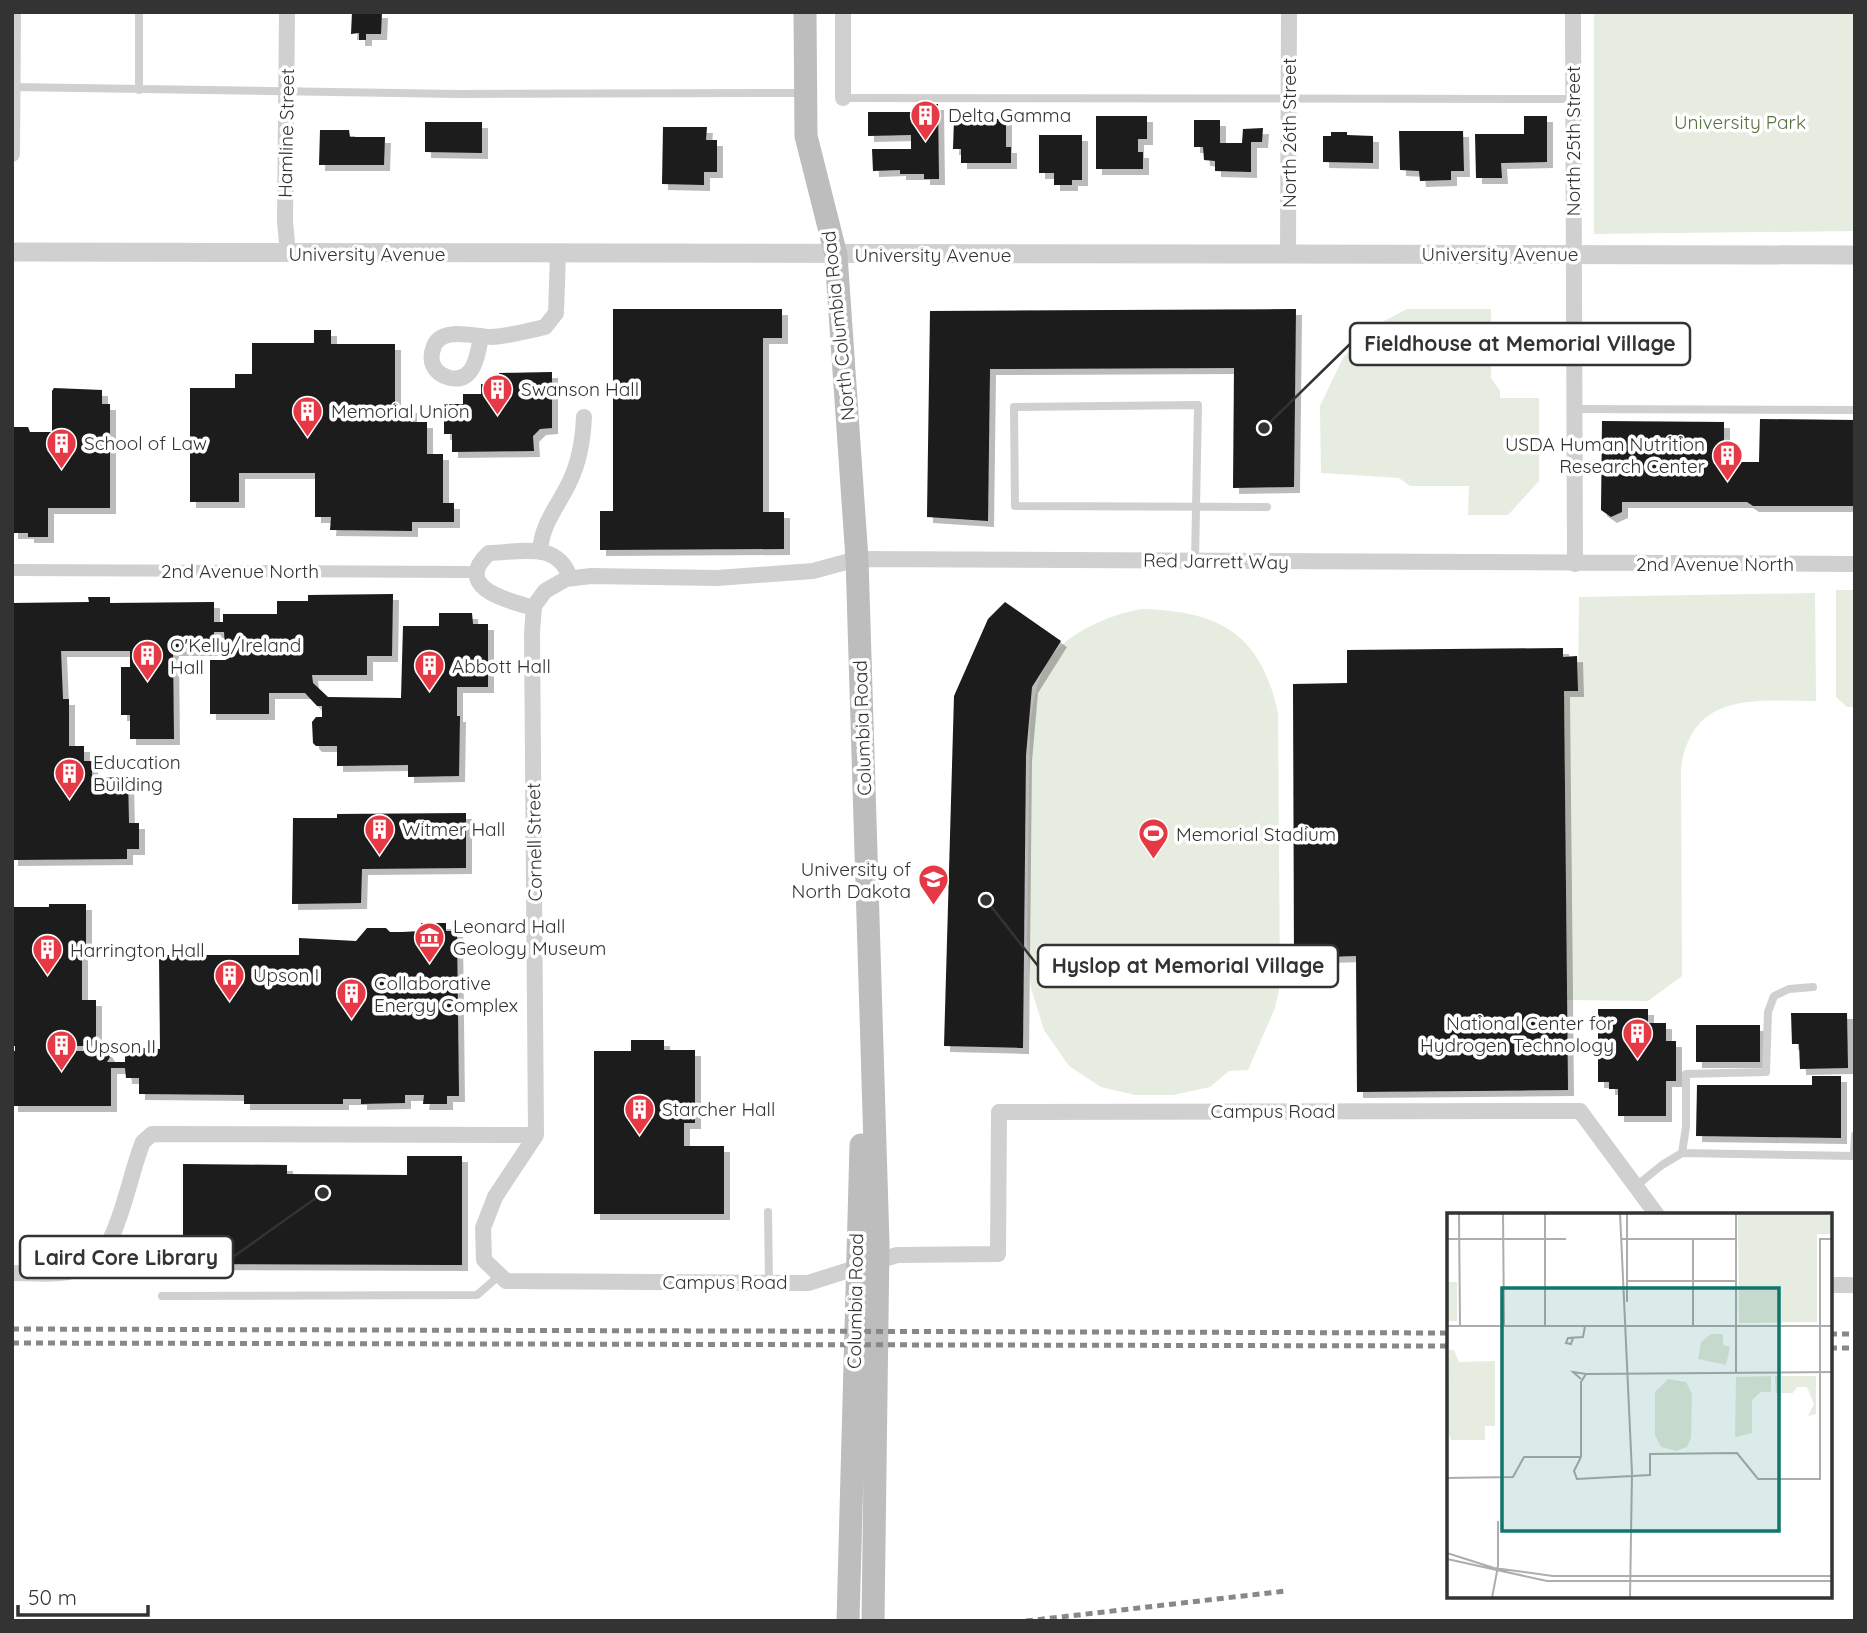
<svg xmlns="http://www.w3.org/2000/svg" width="1867" height="1633" font-family="Quicksand,sans-serif">
<style>
.green{fill:#e6ecdf}
.building{fill:#1a1a1a;filter:url(#shadow)}
.lines{fill:none;stroke-linecap:round;stroke-linejoin:round}
.service{stroke:#d0d0d0;stroke-width:8}
.pedestrian{stroke:#d0d0d0;stroke-width:12}
.minor{stroke:#d0d0d0;stroke-width:16}
.tertiary{stroke:#d0d0d0;stroke-width:19}
.secondary{stroke:#bdbdbd;stroke-width:23}
.rail{stroke:#888;stroke-width:5;stroke-dasharray:7 5;stroke-linecap:butt}
.labels{text-anchor:middle;stroke-width:7;stroke-linejoin:round;paint-order:stroke}
.poi-label{font-size:19px;fill:#333;stroke:#fff;text-anchor:start}
.park-label{font-size:19px;fill:#56703f;stroke:#fff}
.street-label{font-size:19px;fill:#333;stroke:#fff}
.inset-road{fill:none;stroke:#adadad;stroke-width:2}
.view{fill:#0f766e;fill-opacity:0.15;stroke:#0f766e;stroke-width:3.5}
.inset-edge{fill:none;stroke:#333;stroke-width:3.5}
.leader{fill:none;stroke:#333;stroke-width:2.5}
.callout-dot{fill:#333;stroke:#fff;stroke-width:2.5}
.callout{fill:#fff;stroke:#333;stroke-width:2.5}
.callout-label{font-size:21px;text-anchor:middle;font-weight:bold;fill:#333}
</style>
<defs>
<filter id="shadow"><feDropShadow dx="6" dy="6" stdDeviation="0" flood-color="#0004"/></filter>
</defs>
<rect width="100%" height="100%" fill="#fff"/>
<path class="green" d="M1594,12H1855V231L1594,234Z
M1407,309H1491V378L1500,391V398H1539V481L1508,515H1468L1469,486H1410L1399,478L1321,473L1320,406L1343,358L1367,330Z
M1836,590H1855V707H1847L1836,697Z
M1815,593L1816,701C1754,701 1692,691 1681,769L1682,976L1648,1001L1567,1000L1564,691L1578,690L1579,597Z
M1142,609C1220,611 1261,634 1278,713L1280,985L1275,1008L1248,1070L1229,1071L1210,1087L1173,1095H1135L1101,1087L1069,1066L1044,1030L1031,988L1027,940L1030,725C1033,703 1037,676 1051,657C1070,631 1112,614 1142,609Z"/>
<path class="building" d="M352,12H382L381,34H366V40H359V33L351,34Z
M918,104H938L939,179H924V174H900V170L873,171L872,149H911V135L868,136V112H918Z
M1096,116H1147V139H1138V152H1143V169H1096Z
M1524,116H1547V162L1501,163L1502,178H1476L1475,134H1524Z
M954,119H1006V147H1011V163H961V149H953Z
M1194,120H1220V143H1242L1243,129L1263,128L1262,142H1251V172L1215,171V161L1204,160L1203,147H1194Z
M425,122H482V153L425,152Z
M663,127H707L706,140H717V172H704V185L662,184Z
M320,130H349L350,137H385L384,165H319Z
M1399,131H1463L1464,171H1451V180L1420,181L1419,171L1400,170Z
M1331,132H1347V135L1373,136V163L1323,162V136H1331Z
M1039,135H1082V180H1072V185H1054V173H1039Z
M613,309H782V338H763V512H784V549L600,550V511H613Z
M1296,309L1294,487L1233,488L1234,368L990,369L988,521L927,517L930,311Z
M314,330H331V344H395V407H411V422H427V454H443V503H454V522H412V531L330,530L331,517H315V473H239V502H190V388H235V374H252V343H314Z
M552,372V428L540,429L533,436L534,451L452,452V434H444V404H463V394H481V384H499V373Z
M54,388L102,390V404H110V508H48V537H28V533H12V427H28L30,432H52V391Z
M1760,419L1855,420V506H1753L1747,502H1622V512L1611,517L1601,510L1602,421L1724,422V462H1759Z
M393,594L392,656H367V675H312L313,683L328,697L401,698L403,626H439V613H472L473,624H488V687H457V716H460L459,776L408,777V765L337,766V746H316L313,743L312,722L316,717H322V706H317L305,693H269V714H210V660H226L224,632H214V650H173L174,739H130V715H121V667H130V651H61L63,699H69V746H84V761H92V778L128,777L129,823H139V849H127V859L12,860V603L89,602L88,597H110V603L214,602V622H223V614H277V601H308V595Z
M1005,602L1061,641L1032,687L1026,755L1023,1048L944,1046L954,696L988,619Z
M1563,648V657L1577,656L1578,691H1564L1568,1090L1357,1092L1356,956L1294,958L1293,684L1347,683V650Z
M466,813V868L362,869L361,903L292,904L293,818H337V814Z
M49,904H86V953H82V1000H96V1046H72V1051H106L110,1057L107,1062H125V1047L160,1049L159,955H299V938L356,941L367,928H386L390,932H402L421,931V923H446V931H457L459,1096H447V1104H423L424,1095H405V1103L361,1104V1099H343V1104H244V1095L139,1094V1078H126L125,1068H111V1106H12V1051H15V1046H12V907H49Z
M1598,1009H1648V1023H1666V1041H1676V1081H1666V1116H1618V1089H1609V1082H1598Z
M1791,1013H1847L1848,1068L1800,1069L1799,1044H1792Z
M1696,1025H1760V1062H1696Z
M631,1040H664V1050H695V1123H684V1146H724V1214H594V1051H631Z
M1812,1076H1841V1138L1696,1136L1697,1085H1812Z
M407,1156H462V1265L183,1264V1164L287,1165V1174L407,1175Z"/>
<g class="lines">
<path class="service" d="M12,87L458,94L805,93
M139,90V12
M843,98L1573,99
M1574,409L1855,410
M1195,561L1198,405L1014,407L1015,506L1267,507
M1682,1153L1686,1127V1074L1766,1072L1768,1012L1774,996L1789,989L1813,987
M1854,1156L1855,1135
M1636,1186L1662,1165L1682,1153L1855,1156
M768,1212L769,1282
M162,1296L477,1295L500,1275"/>
<path class="pedestrian" d="M12,570L468,572"/>
<path class="minor" d="M287,12L285,222L288,254
M843,12V98
M1573,12L1575,564
M12,154L13,12
M1288,253L1289,12
M481,336C478,353 475,383 450,378C442,376 436,372 433,365C431,360 431,355 433,349C439,325 474,337 491,337C509,336 527,331 545,327L556,313L558,254
M540,552C541,524 559,505 570,481C580,460 583,440 584,417
M534,608C510,601 451,588 489,553C522,552 558,541 570,578
M1657,1215L1580,1111L999,1112L998,1254L897,1255L808,1283L506,1281L484,1260L483,1228L495,1197L536,1135L532,633L534,606L545,591L566,579L591,576L717,578L813,571L857,559L1855,564
M12,1273C35,1273 67,1277 88,1266C119,1249 129,1174 143,1142L152,1134L536,1135
M1830,1285H1855"/>
<path class="tertiary" d="M12,252L1855,255"/>
<path class="secondary" d="M805,12L806,136L836,255L857,559L878,1243L873,1621
M848,1621L861,1145"/>
<path class="rail" d="M12,1329L1449,1333
M1830,1334H1855
M12,1343L1449,1346
M1830,1348H1855
M1026,1621L1286,1591"/>
</g>
<defs>
<symbol id="building-pin" viewBox="-11 -11 22 30"><path d="M0 17L-7.5 6A9.5 9.5 0 1 1 7.5 6Z" fill="#e63946" stroke="#fff"/><path d="M-4-6H4V6H1V3H-1V6H-4ZM-2.5-4.3h1.7v1.8h-1.7ZM.8-4.3h1.7v1.8H.8ZM-2.5-1h1.7V.8h-1.7ZM.8-1h1.7V.8H.8Z" fill="#fff"/></symbol>
<symbol id="stadium-pin" viewBox="-11 -11 22 30"><path d="M0 17L-7.5 6A9.5 9.5 0 1 1 7.5 6Z" fill="#e63946" stroke="#fff"/><path d="M0-5a6.5 5 0 1 0 0 10a6.5 5 0 1 0 0-10ZM-3.5-1.8h7v3.6h-7Z" fill="#fff"/></symbol>
<symbol id="university-pin" viewBox="-11 -11 22 30"><path d="M0 17L-7.5 6A9.5 9.5 0 1 1 7.5 6Z" fill="#e63946" stroke="#fff"/><path d="M0-5L7-2L0 1L-7-2ZM-4 1L0 2.5L4 1V4Q0 6-4 4Z" fill="#fff"/></symbol>
<symbol id="museum-pin" viewBox="-11 -11 22 30"><path d="M0 17L-7.5 6A9.5 9.5 0 1 1 7.5 6Z" fill="#e63946" stroke="#fff"/><path d="M0-6L6-3V-2H-6V-3ZM-5-1h2V3h-2ZM-1-1h2V3h-2ZM3-1h2V3H3ZM-6 4H6V6H-6Z" fill="#fff"/></symbol>
</defs>
<g fill-rule="evenodd">
<use href="#building-pin" x="908" y="98" width="35" height="47"/>
<use href="#building-pin" x="480" y="372" width="35" height="47"/>
<use href="#building-pin" x="290" y="394" width="35" height="47"/>
<use href="#building-pin" x="44" y="426" width="35" height="47"/>
<use href="#building-pin" x="1710" y="438" width="35" height="47"/>
<use href="#building-pin" x="130" y="638" width="35" height="47"/>
<use href="#building-pin" x="412" y="648" width="35" height="47"/>
<use href="#building-pin" x="52" y="756" width="35" height="47"/>
<use href="#building-pin" x="362" y="812" width="35" height="47"/>
<use href="#stadium-pin" x="1136" y="816" width="35" height="47"/>
<use href="#university-pin" x="916" y="862" width="35" height="47"/>
<use href="#museum-pin" x="412" y="920" width="35" height="47"/>
<use href="#building-pin" x="30" y="932" width="35" height="47"/>
<use href="#building-pin" x="212" y="958" width="35" height="47"/>
<use href="#building-pin" x="334" y="976" width="35" height="47"/>
<use href="#building-pin" x="1620" y="1016" width="35" height="47"/>
<use href="#building-pin" x="44" y="1028" width="35" height="47"/>
<use href="#building-pin" x="622" y="1092" width="35" height="47"/>
</g>
<g class="labels">
<g class="poi-label">
<text x="948" y="122">Delta Gamma</text>
<text x="521" y="396">Swanson Hall</text>
<text x="331" y="418">Memorial Union</text>
<text x="84" y="450">School of Law</text>
<text x="1705" y="451" text-anchor="end">USDA Human Nutrition<tspan x="1705" dy="22">Research Center</tspan></text>
<text x="170" y="652">O'Kelly/Ireland<tspan x="170" dy="22">Hall</tspan></text>
<text x="452" y="673">Abbott Hall</text>
<text x="93" y="769">Education<tspan x="93" dy="22">Building</tspan></text>
<text x="402" y="836">Witmer Hall</text>
<text x="1176" y="841">Memorial Stadium</text>
<text x="911" y="876" text-anchor="end">University of<tspan x="911" dy="22">North Dakota</tspan></text>
<text x="453" y="933">Leonard Hall<tspan x="453" dy="22">Geology Museum</tspan></text>
<text x="70" y="957">Harrington Hall</text>
<text x="253" y="982">Upson I</text>
<text x="374" y="990">Collaborative<tspan x="374" dy="22">Energy Complex</tspan></text>
<text x="1614" y="1030" text-anchor="end">National Center for<tspan x="1614" dy="22">Hydrogen Technology</tspan></text>
<text x="85" y="1053">Upson II</text>
<text x="662" y="1116">Starcher Hall</text>
</g>
<g class="park-label">
<text x="1740" y="129">University Park</text>
</g>
<g class="street-label">
<text transform="translate(286 133) rotate(-89)" y="7">Hamline Street</text>
<text transform="translate(1289 133) rotate(-90)" y="7">North 26th Street</text>
<text transform="translate(1573 141) rotate(-90)" y="7">North 25th Street</text>
<text x="367" y="261">University Avenue</text>
<text x="1500" y="261">University Avenue</text>
<text x="933" y="262">University Avenue</text>
<text transform="translate(838 326) rotate(-96)" y="7">North Columbia Road</text>
<text transform="translate(1216 561) rotate(1)" y="7">Red Jarrett Way</text>
<text x="1715" y="571">2nd Avenue North</text>
<text x="240" y="578">2nd Avenue North</text>
<text transform="translate(862 728) rotate(-92)" y="7">Columbia Road</text>
<text transform="translate(534 842) rotate(-91)" y="7">Cornell Street</text>
<text x="1273" y="1118">Campus Road</text>
<text x="725" y="1289">Campus Road</text>
<text transform="translate(855 1301) rotate(-89)" y="7">Columbia Road</text>
</g>
</g>
<g transform="translate(1447 1213)">
<rect width="385" height="385" fill="#fff"/>
<path d="M291,0H385V21H370V109L292,110ZM0,69H10V108H0ZM264,121H276V132L283,134L279,152L251,146L254,129ZM2,137H7L12,149L48,148V213H38V227H4L0,217ZM324,163V179H314L305,187V220L288,224L289,164ZM328,163H369V201L361,203L367,191L360,174H350L346,180H329ZM221,166L239,169L245,181L244,225L240,234L229,238L214,234L208,222V179Z" fill="#e6ecdf"/>
<path class="inset-road" d="M12,0L13,113M56,0L57,113M98,0V113M173,0L185,260L183,385M180,0V89M0,26H119M174,26H289M180,68H288M0,113H385M246,113V26M126,125L124,131L119,130L121,125L136,124L138,113M289,159V0M134,166L126,159L139,161M134,244L127,258L130,266L203,262V241L290,240L311,266H373V26H385M134,244V169L139,161L385,159M0,265L66,264L77,244H134M0,340L47,355L106,363H385M0,346L100,368H385M45,385L51,353V308"/>
<path class="view" d="M55,75H332V318H55Z"/>
<rect width="385" height="385" class="inset-edge"/>
</g>
<path class="leader" d="M1264 428L1350 344M986 900L1038 966M323 1193L233 1257"/>
<g class="callout-dot">
<circle cx="1264" cy="428" r="7"/>
<circle cx="986" cy="900" r="7"/>
<circle cx="323" cy="1193" r="7"/>
</g>
<g class="callout">
<rect x="1350" y="323" width="340" height="42" rx="7"/>
<rect x="1038" y="945" width="300" height="42" rx="7"/>
<rect x="20" y="1236" width="213" height="42" rx="7"/>
</g>
<g class="callout-label">
<text x="1520" y="351">Fieldhouse at Memorial Village</text>
<text x="1188" y="973">Hyslop at Memorial Village</text>
<text x="126" y="1265">Laird Core Library</text>
</g>
<rect width="1867" height="1633" fill="none" stroke="#333333" stroke-width="28"/>
<path d="M18 1605v10h130v-10" fill="none" stroke="#333333" stroke-width="3.5"/>
<text x="28" y="1605" font-size="21" fill="#333333" stroke="#ffffff" stroke-width="5" paint-order="stroke">50 m</text>
</svg>
